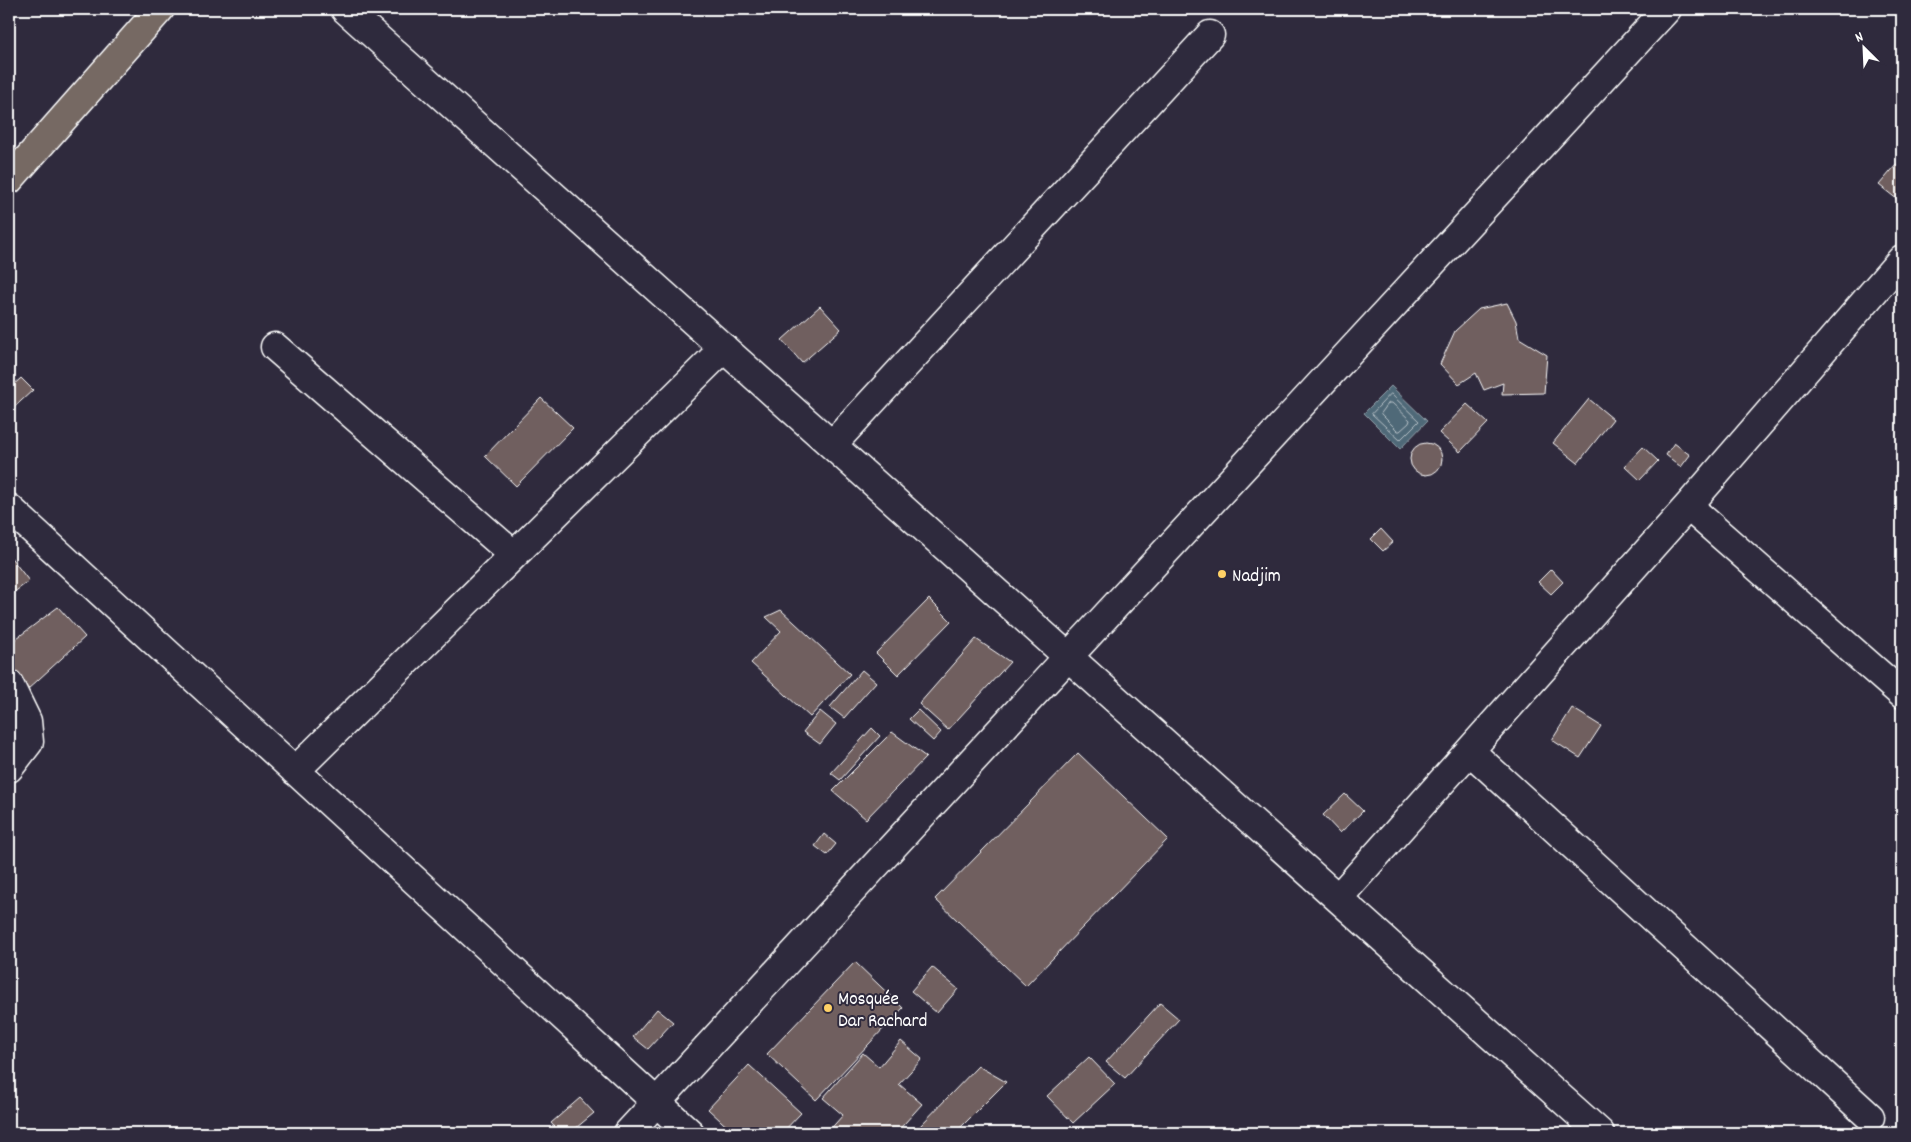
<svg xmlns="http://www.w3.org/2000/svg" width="1911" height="1142" font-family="Dekko,sans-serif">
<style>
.water{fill:#506978;stroke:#96a5ae}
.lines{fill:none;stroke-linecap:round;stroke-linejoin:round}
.shore{stroke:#b9c3c9;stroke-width:1}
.building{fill:#705e5e;stroke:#fff}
.minor-casing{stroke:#fff;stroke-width:31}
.major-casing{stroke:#fff;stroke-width:31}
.minor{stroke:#2f2a3d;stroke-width:28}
.major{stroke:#766964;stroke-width:28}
.poi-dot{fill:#ffd166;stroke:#2f2a3d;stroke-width:2}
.labels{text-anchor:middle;stroke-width:4;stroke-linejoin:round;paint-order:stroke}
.poi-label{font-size:19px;fill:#fff;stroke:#2f2a3d;text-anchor:start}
</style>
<rect width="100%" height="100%" fill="#2f2a3d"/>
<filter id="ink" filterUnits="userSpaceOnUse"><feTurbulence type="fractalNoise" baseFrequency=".02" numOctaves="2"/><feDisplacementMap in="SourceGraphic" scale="10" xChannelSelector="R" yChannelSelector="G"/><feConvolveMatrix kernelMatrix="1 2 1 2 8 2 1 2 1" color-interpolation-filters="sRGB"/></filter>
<g filter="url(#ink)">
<path class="water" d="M1391,386L1427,421L1400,449L1364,413Z"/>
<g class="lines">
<path class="shore" d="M1391,394L1419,421L1400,440L1372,414Z
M1389,403H1392L1410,420L1409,423L1400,431H1398L1381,414Z"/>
</g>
<path class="building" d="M1902,158V195L1898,200L1879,185Z
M1507,303L1516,321L1519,338L1547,355L1544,393L1502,394L1503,383L1484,390L1476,373L1459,384L1440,364L1455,331L1479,309Z
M820,306L841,329L802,363L782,340Z
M21,378L33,390L9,412V389Z
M541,398L573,428L516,486L485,456Z
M1589,399L1613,419L1578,463L1553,443Z
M1467,404L1488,423L1460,452L1439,433Z
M1674,443L1690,455L1681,467L1666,455Z
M1410 459a16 16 0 1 1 32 0a16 16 0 1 1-32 0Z
M1643,447L1658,461L1640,480L1625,466Z
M1381,529L1393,542L1383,551L1371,539Z
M9,555L29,581L9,596Z
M1551,569L1563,582L1551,594L1538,582Z
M929,599L951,621L898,675L876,653Z
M58,607L85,637L27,690L9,669V644Z
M781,610L850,674L810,717L751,663L781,631L766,617Z
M976,639L1010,662L948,730L919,704Z
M862,670L876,682L844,718L830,707Z
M1572,708L1601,726L1580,758L1552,740Z
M918,710L941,732L933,741L909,719Z
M820,711L836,724L820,744L803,732Z
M872,728L880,736L840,780L831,773Z
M892,732L926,757L866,819L833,791Z
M1078,753L1168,839L1026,986L935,899Z
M1345,794L1363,811L1340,833L1323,815Z
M824,834L836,844L827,855L815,846Z
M855,962L903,1008L816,1100L767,1054Z
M932,967L958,989L937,1013L911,991Z
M1160,1003L1179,1019L1125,1078L1106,1062Z
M657,1009L673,1022L648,1049L633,1037Z
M901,1041L922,1059L899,1084L922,1104L896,1133H827L843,1115L823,1098L863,1053L879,1067Z
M1089,1057L1115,1084L1073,1123L1047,1096Z
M749,1065L801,1113L782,1133H734L708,1109Z
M978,1066L1006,1082L955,1133H928L920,1126Z
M580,1098L594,1113L570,1133H560L551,1123Z"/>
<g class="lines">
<defs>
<path id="minor" d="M345,9L1600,1133
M275,347L514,555
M832,445L1210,35
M1688,506L1902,694
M9,508L690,1133
M9,684L27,721L29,742L9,768
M1470,751L1870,1117
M295,771L724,348
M1338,898L1688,506L1902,259
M628,1133L1667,9"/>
<path id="major" d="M9,180L160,9"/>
</defs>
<use href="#minor" class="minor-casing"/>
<use href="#major" class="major-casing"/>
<use href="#minor" class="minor"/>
<use href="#major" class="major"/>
</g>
</g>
<g class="poi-dot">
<circle cx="1222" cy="574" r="5"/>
<circle cx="828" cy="1008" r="5"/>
</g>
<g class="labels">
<g class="poi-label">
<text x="1232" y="581">Nadjim</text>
<text x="838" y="1004">Mosquée<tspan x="838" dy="22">Dar Rachard</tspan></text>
</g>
</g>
<rect width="1911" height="1142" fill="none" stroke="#2f2a3d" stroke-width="30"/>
<rect x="15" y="15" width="1881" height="1112" fill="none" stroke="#fff" stroke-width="2" filter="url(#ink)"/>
<g transform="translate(1864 48) rotate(336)" stroke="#2f2a3d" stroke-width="4" paint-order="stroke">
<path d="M0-4L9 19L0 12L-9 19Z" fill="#ffffff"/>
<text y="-8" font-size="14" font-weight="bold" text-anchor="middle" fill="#ffffff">N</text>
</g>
</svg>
